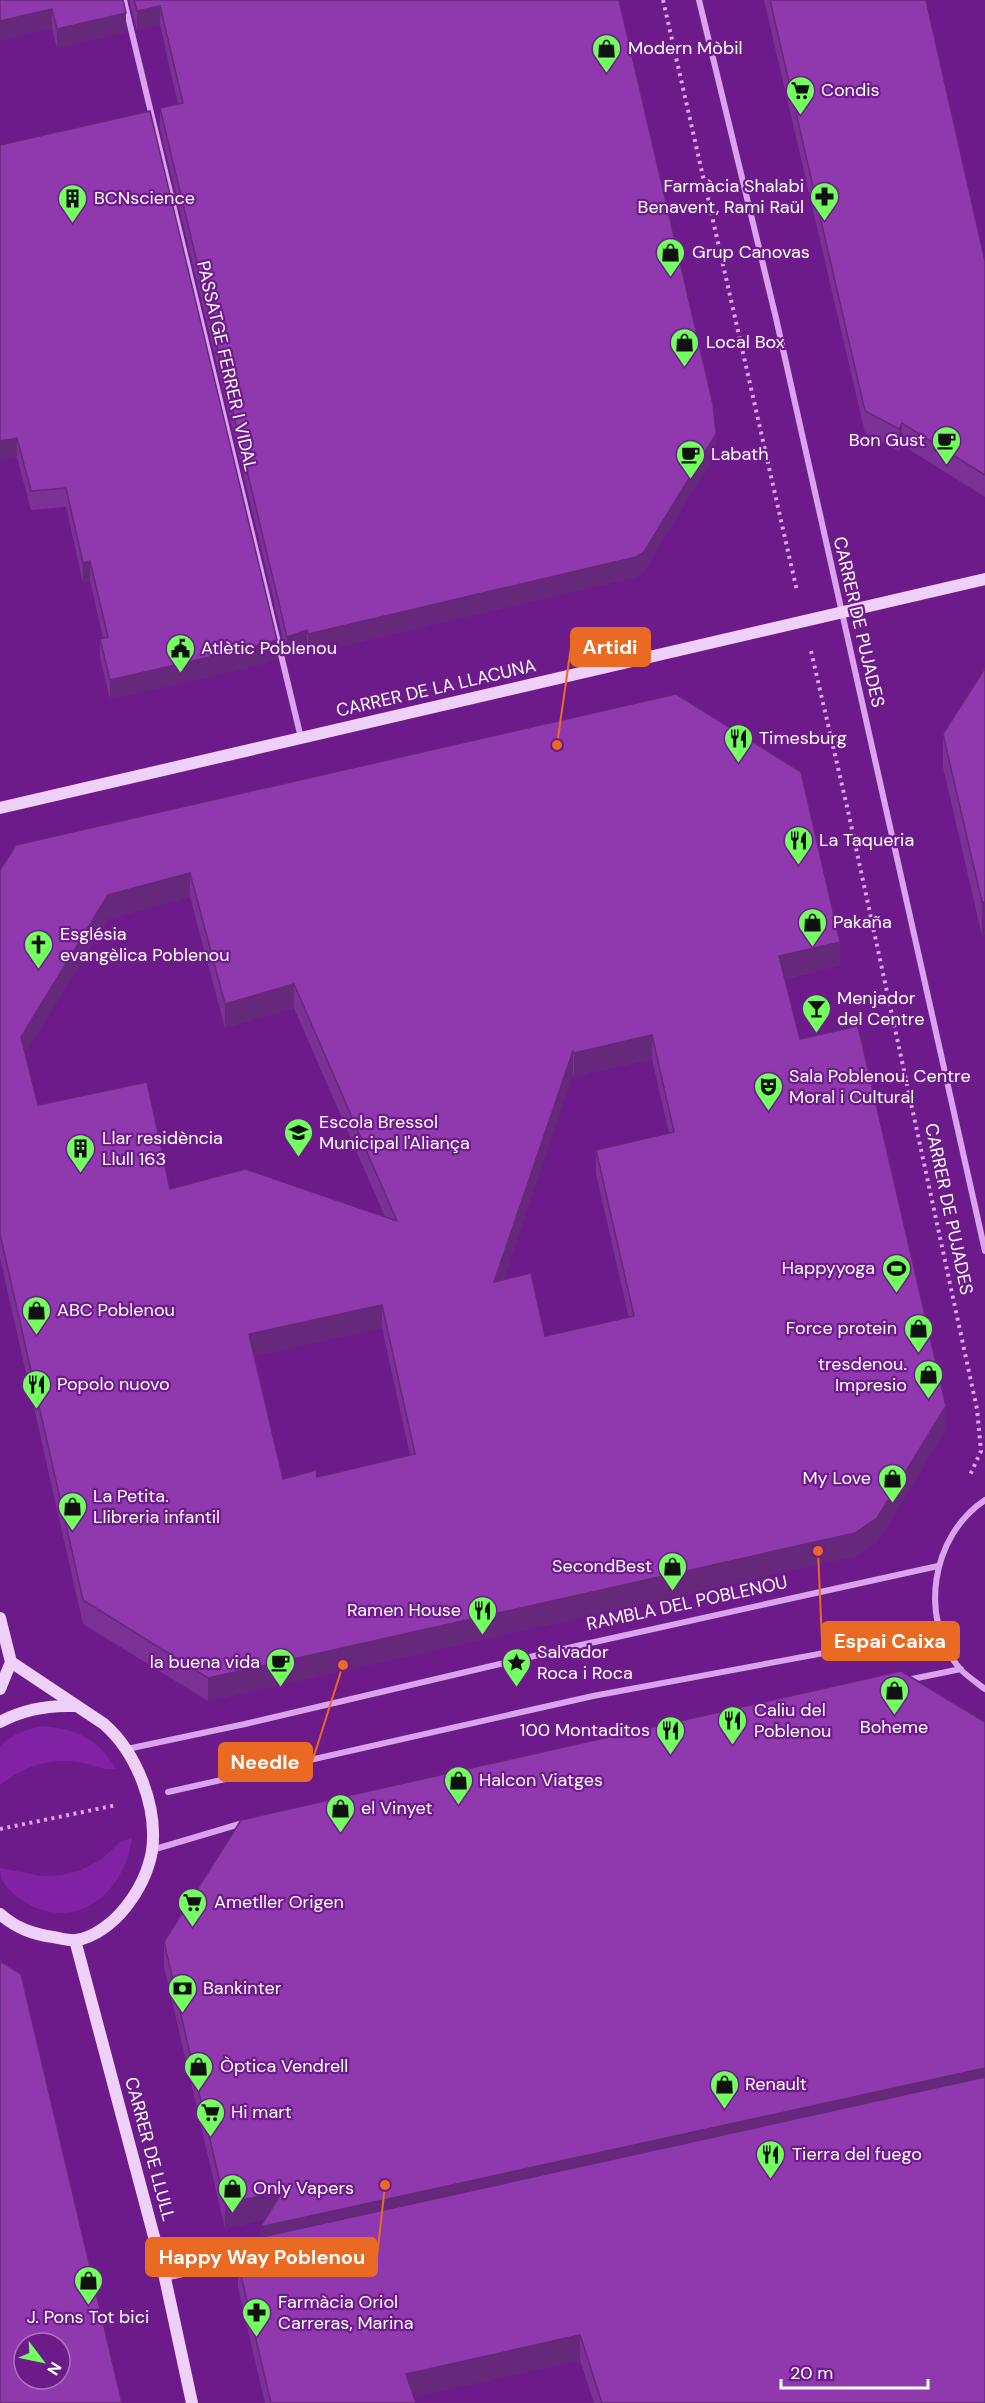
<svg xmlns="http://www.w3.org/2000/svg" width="985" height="2403" font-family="'DM Sans',sans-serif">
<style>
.grass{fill:#8022a3}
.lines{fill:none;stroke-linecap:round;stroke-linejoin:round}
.path{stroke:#d9a3ed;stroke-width:4;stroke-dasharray:3 4.5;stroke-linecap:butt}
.street{stroke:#d9a3ed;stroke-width:6}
.secondary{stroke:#efd0f9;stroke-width:12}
.wall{fill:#7c3196;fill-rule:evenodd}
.shaded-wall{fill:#65287a}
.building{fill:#9039af;stroke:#65287a;stroke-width:1.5;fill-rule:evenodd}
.labels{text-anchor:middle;stroke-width:4.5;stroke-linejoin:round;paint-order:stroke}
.poi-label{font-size:18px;fill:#fff;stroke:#6d1a8a;text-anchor:start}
.street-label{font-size:18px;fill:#fff;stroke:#6d1a8a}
.leader{fill:none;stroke:#ea6a24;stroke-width:2}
.callout-dot{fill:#ea6a24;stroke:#6d1a8a;stroke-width:2}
.callout{fill:#ea6a24;stroke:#ea6a24;stroke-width:2}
.callout-label{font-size:20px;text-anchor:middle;font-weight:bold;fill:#fff}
</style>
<rect width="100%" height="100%" fill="#6d1a8a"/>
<path class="grass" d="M43,1726C76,1729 99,1739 116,1769C103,1771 96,1766 84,1763C51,1757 27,1765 0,1785V1746C13,1734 25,1729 43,1726Z
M132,1838C124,1898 68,1938 15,1895C5,1886 0,1881 0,1868L42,1876L61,1875L81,1870L102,1859L121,1841Z"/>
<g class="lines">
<path class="path" d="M663,0L797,591
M811,651L848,811L977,1409L981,1451L970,1475
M0,1829L117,1805"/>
<path class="street" d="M124,0L301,738
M699,0L776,318L985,1251
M985,1500C931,1536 918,1619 960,1669C967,1676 977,1683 985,1689
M907,1680L961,1669
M127,1749L245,1724L581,1645L938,1566
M168,1792L593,1696L921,1635
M152,1850L243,1823
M165,2278L246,2260"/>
<path class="secondary" d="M0,808L985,579
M0,1618L11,1662
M0,1689L11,1662
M0,1722C24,1709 47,1705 74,1706
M0,1914C16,1928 32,1934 53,1937C60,1938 69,1941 76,1940C94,1938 114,1922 125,1908C138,1892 148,1873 152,1851C158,1807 137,1753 104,1724L11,1662
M75,1940L165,2278L192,2403"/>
</g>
<path class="wall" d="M0,0H123L126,32L57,48L52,28L0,40Z
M129,0H619L716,453L644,571L636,577L308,654L307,650L287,656L160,128V108L178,104L160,25L137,30Z
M764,0H926L985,261V497L902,445L899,451L865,433Z
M0,145L277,659L244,669L110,699L100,658V639L103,638L90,580L83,583L66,507L31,510L17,457L0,461Z
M985,668V935L982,936L943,767V734Z
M16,845L840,965L785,979L800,1039L946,1430L877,1542L855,1556L208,1701L83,1624L0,1258V870ZM190,897L225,1028L294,1008L385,1217L170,1189L38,1105L25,1054L108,919ZM652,1059L669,1133L596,1150V1174L629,1318L545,1336L503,1280L573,1074L574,1077ZM382,1328L410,1455L317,1477L283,1479L254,1356Z
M164,1942L985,2403H594L580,2360L414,2397L416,2403H265L238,2288V2263L260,2237L264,2220L225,2229L164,1967Z"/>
<path class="shaded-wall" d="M160,6V25L137,30V11Z
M52,9V28L0,40V21Z
M126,13V32L57,48V29Z
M902,423V445L899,451V429Z
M716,434V453L644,571L636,577L308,654V634Z
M17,438V457L0,461V441Z
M90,561V580L83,583V563Z
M307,630V650L287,656V637Z
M277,640V659L244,669L110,699V680Z
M190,873V897L108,919L21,1061V1037L108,895Z
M982,902H985V935L982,936Z
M840,942V965L779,980V956Z
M294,984V1008L225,1028V1004Z
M652,1035V1059L574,1077V1053Z
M573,1051V1074L494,1306V1282Z
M382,1305V1328L249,1358V1334Z
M946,1406V1430L877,1542L855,1556L208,1701V1678Z
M985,2068V2093L260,2252V2227Z
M283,2191V2216L225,2229V2204Z
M580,2335V2360L406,2399V2374Z"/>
<path class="building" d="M0,0H123L126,13L57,29L52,9L0,21Z
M134,0H619L713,404L716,434L644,552L636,557L308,634L307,630L287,637L160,108L183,103L160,6L137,11Z
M770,0H926L985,261V475L902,423L899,429L865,411Z
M150,111L277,640L244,649L110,680L100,639L108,637L90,561L83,563L66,488L31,491L17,438L0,441V145Z
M985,668V902H982L943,734Z
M676,694L801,772L840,942L779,956L800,1039L858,1026L946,1406L877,1518L855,1533L208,1678L83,1600L0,1234V870L16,845ZM190,873L225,1004L294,984L397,1221L245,1169L170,1189L147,1082L38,1105L21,1037L108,895ZM652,1035L674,1132L596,1150L634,1316L545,1336L531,1273L494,1282L573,1051L574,1053ZM382,1305L415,1454L317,1477L316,1470L283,1479L249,1334Z
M901,1671L985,1722V2068L260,2227L283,2191L225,2204L164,1942L241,1820Z
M0,1961L21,1974L122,2403H0ZM24,2343H60V2379H24Z
M985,2077V2403H602L580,2335L406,2374L416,2403H271L238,2263L253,2239Z"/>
<defs>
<symbol id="shop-pin" viewBox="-11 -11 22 30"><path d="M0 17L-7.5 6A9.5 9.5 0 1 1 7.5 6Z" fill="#72ff5f" stroke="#6d1a8a"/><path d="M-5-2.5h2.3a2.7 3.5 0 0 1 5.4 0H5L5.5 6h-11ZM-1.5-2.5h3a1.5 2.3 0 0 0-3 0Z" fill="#111"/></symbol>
<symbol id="supermarket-pin" viewBox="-11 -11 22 30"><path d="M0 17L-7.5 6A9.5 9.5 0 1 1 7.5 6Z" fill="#72ff5f" stroke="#6d1a8a"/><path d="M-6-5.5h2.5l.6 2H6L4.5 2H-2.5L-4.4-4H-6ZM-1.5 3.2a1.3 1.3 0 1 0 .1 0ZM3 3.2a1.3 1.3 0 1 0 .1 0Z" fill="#111"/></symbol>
<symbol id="pharmacy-pin" viewBox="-11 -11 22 30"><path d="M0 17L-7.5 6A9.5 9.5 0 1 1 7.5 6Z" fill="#72ff5f" stroke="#6d1a8a"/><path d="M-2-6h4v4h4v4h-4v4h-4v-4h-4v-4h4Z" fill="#111"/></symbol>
<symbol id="building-pin" viewBox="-11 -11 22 30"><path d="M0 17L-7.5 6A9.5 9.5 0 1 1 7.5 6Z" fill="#72ff5f" stroke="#6d1a8a"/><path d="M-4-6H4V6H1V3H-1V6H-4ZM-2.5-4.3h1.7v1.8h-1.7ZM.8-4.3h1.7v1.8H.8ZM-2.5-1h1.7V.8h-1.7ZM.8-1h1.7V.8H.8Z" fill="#111"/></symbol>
<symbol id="cafe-pin" viewBox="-11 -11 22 30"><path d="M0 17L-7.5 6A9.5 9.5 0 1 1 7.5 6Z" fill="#72ff5f" stroke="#6d1a8a"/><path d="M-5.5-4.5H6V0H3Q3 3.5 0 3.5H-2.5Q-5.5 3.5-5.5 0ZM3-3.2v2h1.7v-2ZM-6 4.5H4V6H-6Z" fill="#111"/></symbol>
<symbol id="civic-pin" viewBox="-11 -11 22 30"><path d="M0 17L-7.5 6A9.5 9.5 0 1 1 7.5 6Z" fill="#72ff5f" stroke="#6d1a8a"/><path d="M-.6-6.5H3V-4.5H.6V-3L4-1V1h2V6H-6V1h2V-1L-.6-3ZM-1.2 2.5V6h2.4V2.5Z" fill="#111"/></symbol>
<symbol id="restaurant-pin" viewBox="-11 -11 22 30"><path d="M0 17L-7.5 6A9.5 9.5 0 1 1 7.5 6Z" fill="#72ff5f" stroke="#6d1a8a"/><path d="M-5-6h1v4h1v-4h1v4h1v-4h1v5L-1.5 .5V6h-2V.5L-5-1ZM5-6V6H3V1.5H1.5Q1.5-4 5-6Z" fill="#111"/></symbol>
<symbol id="church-pin" viewBox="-11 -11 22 30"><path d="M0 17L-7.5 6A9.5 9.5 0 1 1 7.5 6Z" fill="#72ff5f" stroke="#6d1a8a"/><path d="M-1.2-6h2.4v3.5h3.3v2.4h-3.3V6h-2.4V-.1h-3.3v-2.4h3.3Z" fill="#111"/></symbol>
<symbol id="bar-pin" viewBox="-11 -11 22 30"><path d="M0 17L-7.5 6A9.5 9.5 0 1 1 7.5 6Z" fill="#72ff5f" stroke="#6d1a8a"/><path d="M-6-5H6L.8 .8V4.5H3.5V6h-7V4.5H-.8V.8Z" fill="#111"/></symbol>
<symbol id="theatre-pin" viewBox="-11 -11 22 30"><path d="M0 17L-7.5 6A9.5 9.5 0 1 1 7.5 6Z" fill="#72ff5f" stroke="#6d1a8a"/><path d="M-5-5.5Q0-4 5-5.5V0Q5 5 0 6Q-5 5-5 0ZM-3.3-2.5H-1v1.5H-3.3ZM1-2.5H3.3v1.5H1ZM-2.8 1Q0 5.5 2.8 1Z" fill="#111"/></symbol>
<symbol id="school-pin" viewBox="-11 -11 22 30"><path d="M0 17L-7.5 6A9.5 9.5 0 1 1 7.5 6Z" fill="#72ff5f" stroke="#6d1a8a"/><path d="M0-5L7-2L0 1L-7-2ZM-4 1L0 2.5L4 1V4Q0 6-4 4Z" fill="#111"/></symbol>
<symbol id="stadium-pin" viewBox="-11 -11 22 30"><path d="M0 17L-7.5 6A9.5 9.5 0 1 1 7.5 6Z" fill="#72ff5f" stroke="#6d1a8a"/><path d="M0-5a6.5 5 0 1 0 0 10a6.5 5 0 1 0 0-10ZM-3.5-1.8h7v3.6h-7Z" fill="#111"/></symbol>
<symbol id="sight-pin" viewBox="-11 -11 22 30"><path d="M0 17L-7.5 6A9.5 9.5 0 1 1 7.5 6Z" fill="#72ff5f" stroke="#6d1a8a"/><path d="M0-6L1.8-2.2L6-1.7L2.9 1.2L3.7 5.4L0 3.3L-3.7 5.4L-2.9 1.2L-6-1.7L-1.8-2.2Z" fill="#111"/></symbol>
<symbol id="bank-pin" viewBox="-11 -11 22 30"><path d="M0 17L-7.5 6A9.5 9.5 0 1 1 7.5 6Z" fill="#72ff5f" stroke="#6d1a8a"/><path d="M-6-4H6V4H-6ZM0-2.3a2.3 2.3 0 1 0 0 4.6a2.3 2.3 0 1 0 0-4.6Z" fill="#111"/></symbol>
</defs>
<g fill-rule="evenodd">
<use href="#shop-pin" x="590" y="32" width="33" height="45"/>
<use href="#supermarket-pin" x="784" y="74" width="33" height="45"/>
<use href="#pharmacy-pin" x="808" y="180" width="33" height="45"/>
<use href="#building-pin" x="56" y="182" width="33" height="45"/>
<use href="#shop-pin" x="654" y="236" width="33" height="45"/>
<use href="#shop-pin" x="668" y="326" width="33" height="45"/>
<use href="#cafe-pin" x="930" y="424" width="33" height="45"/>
<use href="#cafe-pin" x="674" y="438" width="33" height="45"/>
<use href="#civic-pin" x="164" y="632" width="33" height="45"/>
<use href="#restaurant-pin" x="722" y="722" width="33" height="45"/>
<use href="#restaurant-pin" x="782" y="824" width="33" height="45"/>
<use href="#shop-pin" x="796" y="906" width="33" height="45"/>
<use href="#church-pin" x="22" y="928" width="33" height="45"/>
<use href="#bar-pin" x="800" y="992" width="33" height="45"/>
<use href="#theatre-pin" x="752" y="1070" width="33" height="45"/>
<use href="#school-pin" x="282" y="1116" width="33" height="45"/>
<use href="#building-pin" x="64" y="1132" width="33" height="45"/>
<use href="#stadium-pin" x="880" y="1252" width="33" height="45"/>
<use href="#shop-pin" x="20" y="1294" width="33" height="45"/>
<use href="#shop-pin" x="902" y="1312" width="33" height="45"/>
<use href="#shop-pin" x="912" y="1358" width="33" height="45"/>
<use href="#restaurant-pin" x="20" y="1368" width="33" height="45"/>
<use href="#shop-pin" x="876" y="1462" width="33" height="45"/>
<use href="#shop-pin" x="56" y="1490" width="33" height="45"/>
<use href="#shop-pin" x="656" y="1550" width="33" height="45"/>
<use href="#restaurant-pin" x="466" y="1594" width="33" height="45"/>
<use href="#cafe-pin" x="264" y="1646" width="33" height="45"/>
<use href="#sight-pin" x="500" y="1646" width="33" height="45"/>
<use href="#shop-pin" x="878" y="1674" width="33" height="45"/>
<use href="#restaurant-pin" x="716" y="1704" width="33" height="45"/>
<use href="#restaurant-pin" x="654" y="1714" width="33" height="45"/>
<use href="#shop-pin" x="442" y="1764" width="33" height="45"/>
<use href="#shop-pin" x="324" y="1792" width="33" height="45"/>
<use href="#supermarket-pin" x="176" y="1886" width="33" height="45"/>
<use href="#bank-pin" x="166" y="1972" width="33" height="45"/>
<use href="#shop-pin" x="182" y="2050" width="33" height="45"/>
<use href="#shop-pin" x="708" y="2068" width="33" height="45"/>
<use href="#supermarket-pin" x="194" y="2096" width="33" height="45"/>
<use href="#restaurant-pin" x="754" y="2138" width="33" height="45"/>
<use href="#shop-pin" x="216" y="2172" width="33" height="45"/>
<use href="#shop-pin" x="72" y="2264" width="33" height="45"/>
<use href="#pharmacy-pin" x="240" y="2296" width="33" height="45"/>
</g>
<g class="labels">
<g class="poi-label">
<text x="628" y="54">Modern Mòbil</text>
<text x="821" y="96">Condis</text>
<text x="804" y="192" text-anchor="end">Farmàcia Shalabi<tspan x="804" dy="21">Benavent, Rami Raül</tspan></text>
<text x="94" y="204">BCNscience</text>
<text x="692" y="258">Grup Canovas</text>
<text x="706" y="348">Local Box</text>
<text x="925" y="446" text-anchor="end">Bon Gust</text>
<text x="711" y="460">Labath</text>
<text x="201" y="654">Atlètic Poblenou</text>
<text x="759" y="744">Timesburg</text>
<text x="819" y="846">La Taqueria</text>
<text x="833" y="928">Pakaña</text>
<text x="60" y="940">Església<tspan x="60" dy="21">evangèlica Poblenou</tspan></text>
<text x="837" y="1004">Menjador<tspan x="837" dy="21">del Centre</tspan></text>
<text x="789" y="1082">Sala Poblenou. Centre<tspan x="789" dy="21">Moral i Cultural</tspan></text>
<text x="319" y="1128">Escola Bressol<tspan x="319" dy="21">Municipal l'Aliança</tspan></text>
<text x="102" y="1144">Llar residència<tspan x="102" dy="21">Llull 163</tspan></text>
<text x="875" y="1274" text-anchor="end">Happyyoga</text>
<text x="57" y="1316">ABC Poblenou</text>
<text x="897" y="1334" text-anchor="end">Force protein</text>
<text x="907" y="1370" text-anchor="end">tresdenou.<tspan x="907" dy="21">Impresio</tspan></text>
<text x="57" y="1390">Popolo nuovo</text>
<text x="871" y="1484" text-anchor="end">My Love</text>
<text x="93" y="1502">La Petita.<tspan x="93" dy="21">Llibreria infantil</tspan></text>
<text x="652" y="1572" text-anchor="end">SecondBest</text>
<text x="461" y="1616" text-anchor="end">Ramen House</text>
<text x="537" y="1658">Salvador<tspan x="537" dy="21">Roca i Roca</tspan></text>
<text x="260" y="1668" text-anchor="end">la buena vida</text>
<text x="754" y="1716">Caliu del<tspan x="754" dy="21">Poblenou</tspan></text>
<text x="894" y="1733" text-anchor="middle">Boheme</text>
<text x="650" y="1736" text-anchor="end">100 Montaditos</text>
<text x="479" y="1786">Halcon Viatges</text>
<text x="361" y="1814">el Vinyet</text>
<text x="214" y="1908">Ametller Origen</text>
<text x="203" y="1994">Bankinter</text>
<text x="220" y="2072">Òptica Vendrell</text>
<text x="745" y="2090">Renault</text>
<text x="231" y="2118">Hi mart</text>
<text x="792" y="2160">Tierra del fuego</text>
<text x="253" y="2194">Only Vapers</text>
<text x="278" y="2308">Farmàcia Oriol<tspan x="278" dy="21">Carreras, Marina</tspan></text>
<text x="88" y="2323" text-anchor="middle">J. Pons Tot bici</text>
</g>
<g class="street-label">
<text transform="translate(227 366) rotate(77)" y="6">PASSATGE FERRER I VIDAL</text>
<text transform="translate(859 622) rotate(77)" y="6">CARRER DE PUJADES</text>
<text transform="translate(436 688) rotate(-13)" y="6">CARRER DE LA LLACUNA</text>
<text transform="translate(949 1209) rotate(78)" y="6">CARRER DE PUJADES</text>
<text transform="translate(687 1603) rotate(-12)" y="6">RAMBLA DEL POBLENOU</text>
<text transform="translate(150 2149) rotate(75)" y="6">CARRER DE LLULL</text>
</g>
</g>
<path class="leader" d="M557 745L571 647M818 1551L822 1641M343 1665L312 1762M385 2185L377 2257"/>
<g class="callout-dot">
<circle cx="557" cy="745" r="6"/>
<circle cx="818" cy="1551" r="6"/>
<circle cx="343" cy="1665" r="6"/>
<circle cx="385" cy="2185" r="6"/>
</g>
<g class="callout">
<rect x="571" y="628" width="79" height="38" rx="6"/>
<rect x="822" y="1622" width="137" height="38" rx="6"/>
<rect x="219" y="1743" width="93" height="38" rx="6"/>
<rect x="146" y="2238" width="231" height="38" rx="6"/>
</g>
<g class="callout-label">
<text x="610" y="654">Artidi</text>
<text x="890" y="1648">Espai Caixa</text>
<text x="265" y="1769">Needle</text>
<text x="262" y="2264">Happy Way Poblenou</text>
</g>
<g transform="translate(42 2361) rotate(122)"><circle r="28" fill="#6d1a8a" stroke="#a776b9" stroke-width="1.5"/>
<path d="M0-4.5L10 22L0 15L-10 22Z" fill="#72ff5f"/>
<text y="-9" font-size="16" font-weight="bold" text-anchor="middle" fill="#ffffff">N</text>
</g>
<path d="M781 2379v9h147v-9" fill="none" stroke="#ffffff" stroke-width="3"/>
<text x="790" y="2379" font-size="18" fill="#ffffff" stroke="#6d1a8a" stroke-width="4.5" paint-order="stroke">20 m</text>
</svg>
